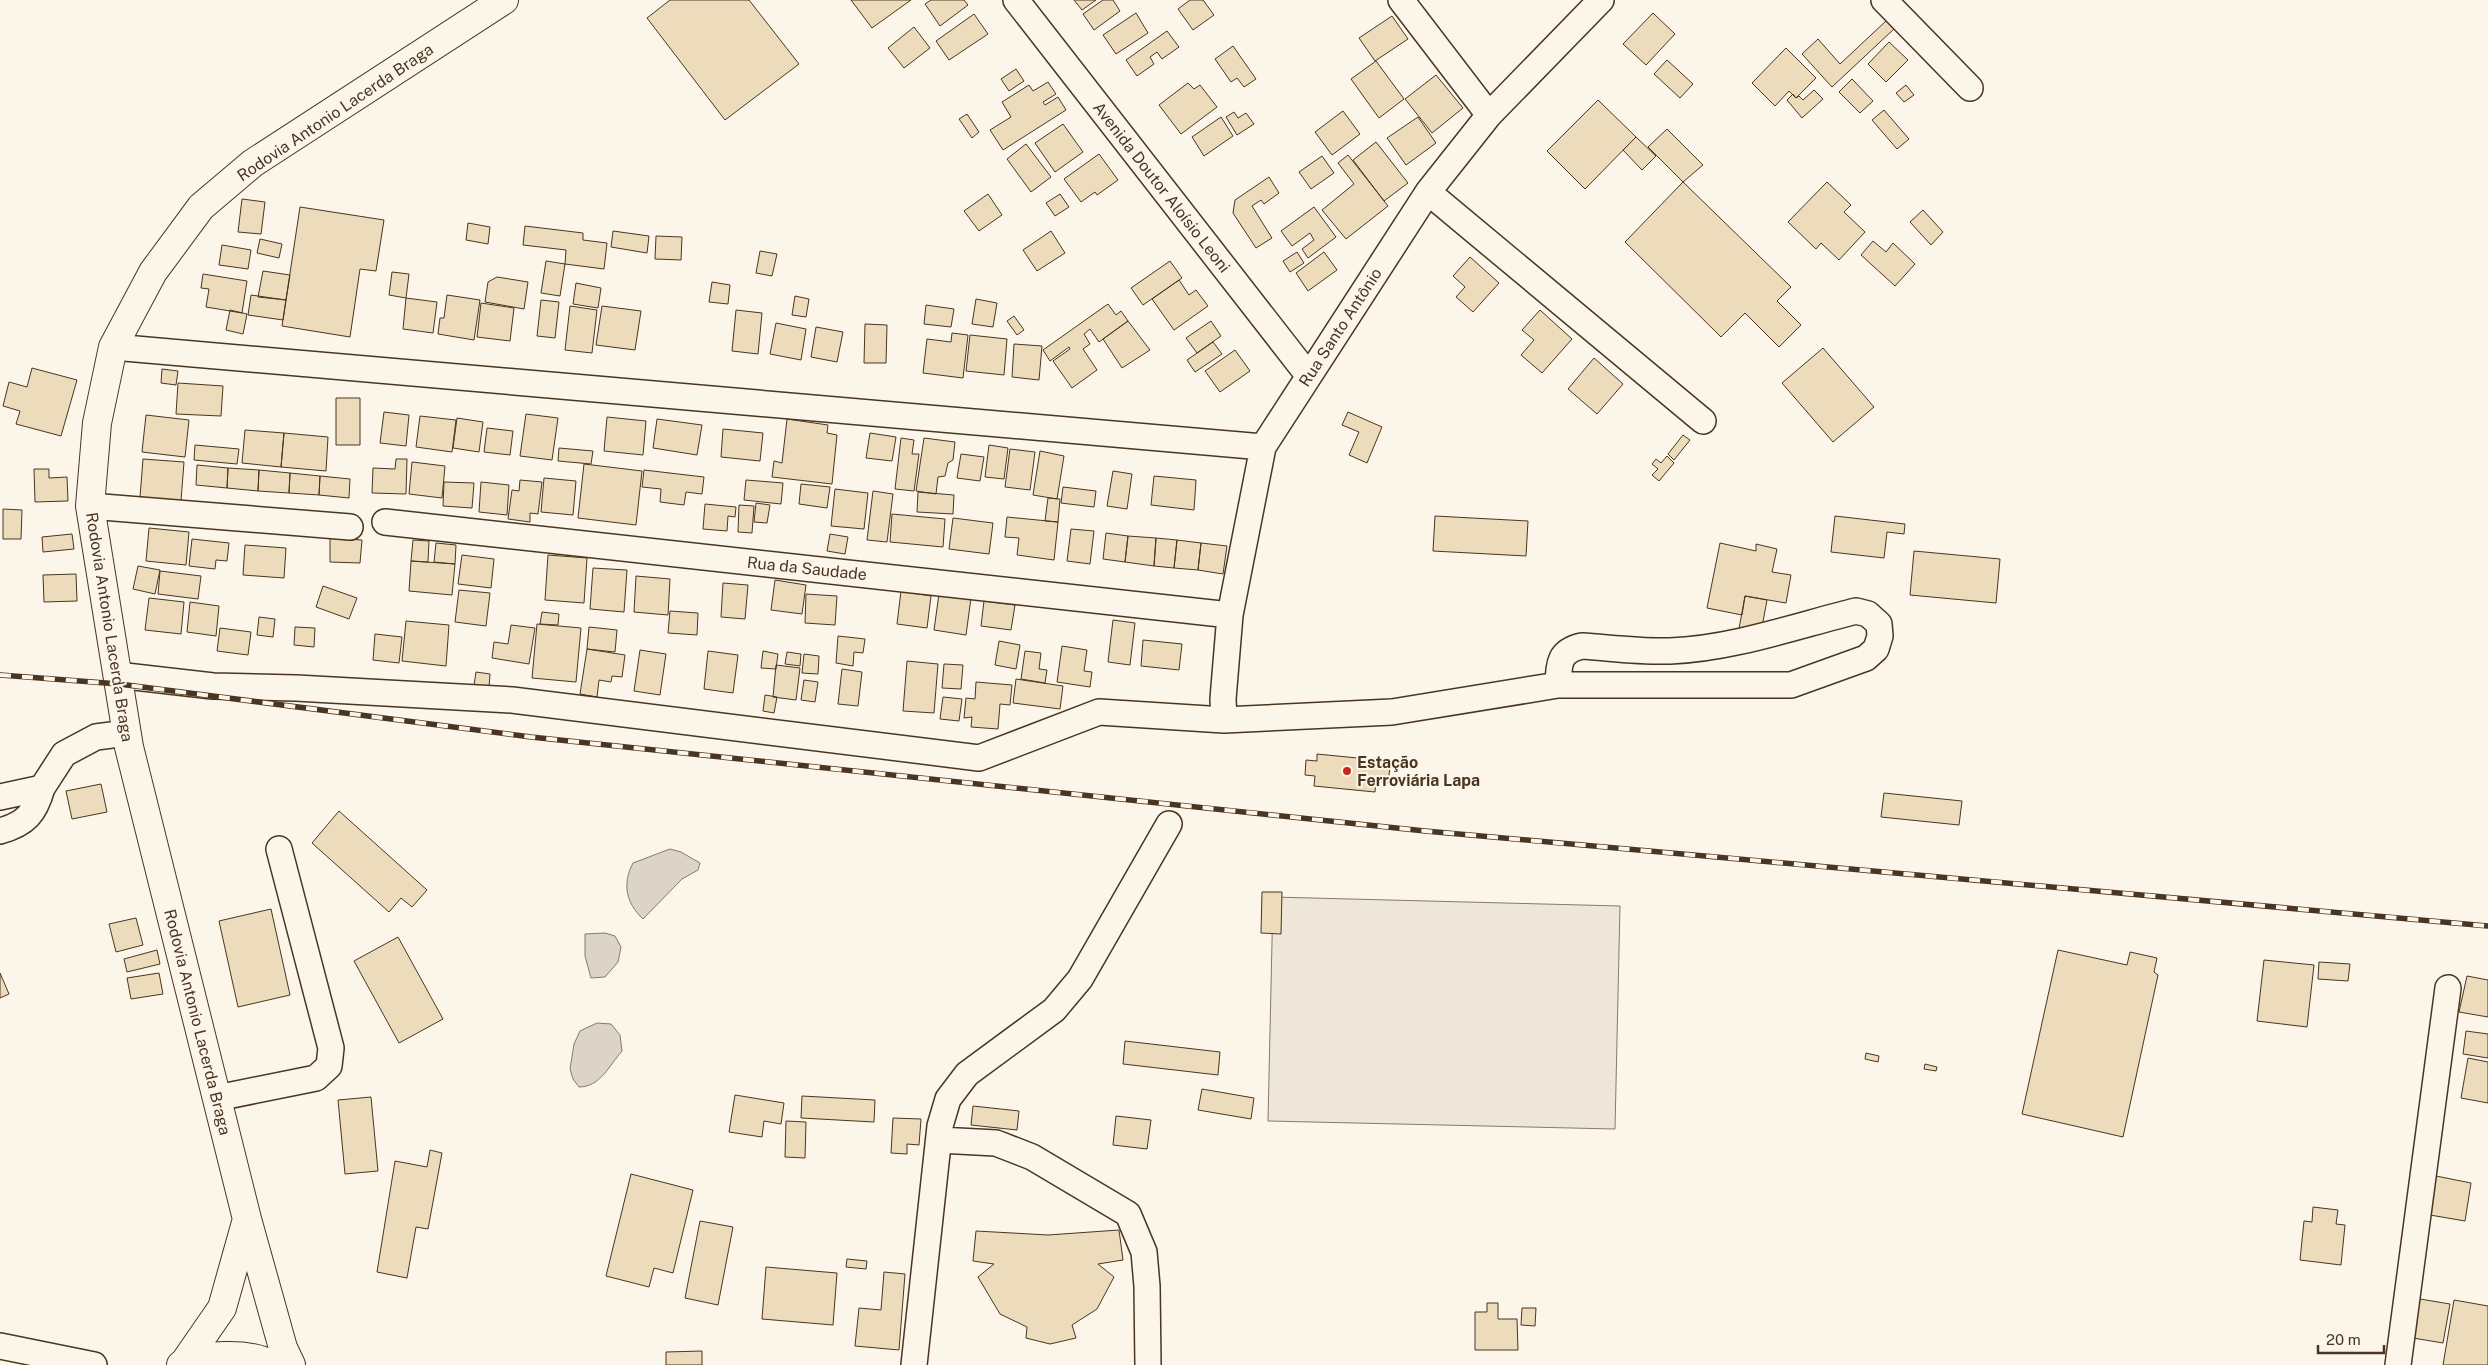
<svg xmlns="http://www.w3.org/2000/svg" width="2488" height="1365" font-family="'Public Sans',sans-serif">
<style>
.green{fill:#ede6d9;stroke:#887966}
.water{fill:#dcd4c6;stroke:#887966}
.building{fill:#ecdcbc;stroke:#4a3520}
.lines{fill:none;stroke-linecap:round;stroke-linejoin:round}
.minor-casing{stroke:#4a3520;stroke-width:28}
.major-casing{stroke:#4a3520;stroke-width:30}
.highway-casing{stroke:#4a3520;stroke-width:30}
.minor{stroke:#fbf6e9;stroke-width:25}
.major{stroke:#fbf6e9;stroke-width:28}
.highway{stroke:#fbf6e9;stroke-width:28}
.rail-casing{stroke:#4a3520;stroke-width:5.5}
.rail{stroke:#fbf6e9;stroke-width:4;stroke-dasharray:11;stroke-linecap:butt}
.poi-dot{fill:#c62828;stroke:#fbf6e9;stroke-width:2}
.labels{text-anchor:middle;stroke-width:4;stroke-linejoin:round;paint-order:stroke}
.street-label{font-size:16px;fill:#4a3520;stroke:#fbf6e9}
.poi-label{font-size:16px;font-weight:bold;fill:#4a3520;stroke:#fbf6e9;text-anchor:start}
</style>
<rect width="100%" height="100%" fill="#fbf6e9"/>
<path class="green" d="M1273,897L1620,906L1615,1129L1268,1121Z"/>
<path class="water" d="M670,849L681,852L700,863L698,870L682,879L643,919C626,903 622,884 633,863Z
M605,933L615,936L621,947L618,962L605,977L591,978L585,956V934Z
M597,1023L611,1024L620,1035L622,1051C609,1066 600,1087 579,1087L573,1079L570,1069L574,1044L580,1031Z"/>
<path class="building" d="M670,0H749L799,64L725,120L647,18Z
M851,0H911L872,28Z
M931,0H964L968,5L940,26L925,4Z
M1074,0H1096L1082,10Z
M1103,0H1113L1120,11L1094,30L1083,14Z
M1190,0H1203L1214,15L1193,30L1178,9Z
M1136,13L1148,33L1116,54L1103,35Z
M1653,13L1675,34L1646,65L1623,44Z
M974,14L988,34L949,60L936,41Z
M1392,16L1408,39L1375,61L1359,38Z
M1887,20L1895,28L1832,87L1802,54L1818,39L1840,64Z
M914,27L930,48L904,68L888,48Z
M1167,31L1179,47L1162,59L1157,52L1150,57L1154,64L1137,76L1126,60Z
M1889,42L1908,60L1886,82L1868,64Z
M1233,46L1256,79L1244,87L1237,78L1231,82L1215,59Z
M1786,48L1816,78L1796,98L1789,91L1775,106L1752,83Z
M1667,60L1693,84L1680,98L1654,74Z
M1376,61L1404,99L1379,118L1351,79Z
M1016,69L1024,81L1009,91L1001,79Z
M1436,75L1463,108L1432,133L1405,99Z
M1852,79L1873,101L1860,113L1839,92Z
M1048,82L1056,94L1043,102L1045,105L1058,97L1066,110L1003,150L990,130L1011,117L1002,102L1029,85L1033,91Z
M1188,83L1194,89L1200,85L1217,107L1181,134L1159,105Z
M1906,85L1914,95L1904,102L1896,93Z
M1814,90L1823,99L1802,118L1787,100L1793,94L1796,98L1799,96L1803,100Z
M1598,100L1636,137L1585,189L1547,151Z
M1884,110L1909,139L1897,149L1872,120Z
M1343,111L1360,134L1332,155L1315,132Z
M1234,112L1238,118L1246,113L1254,124L1237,135L1226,117Z
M967,114L979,132L972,138L959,119Z
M1221,117L1233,136L1204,156L1192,137Z
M1418,117L1436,143L1406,165L1387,138Z
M1063,124L1083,152L1055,172L1035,143Z
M1667,129L1703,165L1683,182L1648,147Z
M1636,137L1656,156L1642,170L1623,150Z
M1376,142L1408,183L1384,201L1353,160Z
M1026,144L1051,177L1031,192L1007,159Z
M1099,154L1118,180L1097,195L1095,192L1081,202L1064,179Z
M1348,155L1388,206L1346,239L1322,210L1354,184L1338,163Z
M1322,156L1334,173L1311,189L1299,172Z
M1269,177L1279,193L1264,204L1261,200L1252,206L1272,238L1256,248L1233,213L1235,200Z
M1683,182L1791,287L1777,301L1801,325L1779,347L1745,313L1721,337L1625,242Z
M1827,182L1851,205L1844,212L1865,232L1839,260L1821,243L1816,249L1788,222Z
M988,194L1002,215L979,231L964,211Z
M1060,194L1069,207L1055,216L1046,203Z
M242,199L265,202L261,234L238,232Z
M300,207L384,220L376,271L360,269L350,337L282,326Z
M1314,207L1336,237L1308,258L1302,249L1314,240L1310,233L1292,246L1281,231Z
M1923,210L1943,232L1931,245L1910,222Z
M468,223L490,227L488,244L466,240Z
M525,226L583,233V240L607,243L604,269L565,264L566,250L523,245Z
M613,231L649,236L647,253L611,247Z
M1051,231L1065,253L1037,271L1023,250Z
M656,236L682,237L681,260L655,259Z
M260,239L282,244L279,258L257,253Z
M1873,241L1886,252L1893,243L1915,264L1895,286L1861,255Z
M222,245L251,250L248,269L219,265Z
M760,251L777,254L772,276L756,273Z
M1297,252L1304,263L1290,272L1283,261Z
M1324,252L1337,270L1308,291L1296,273Z
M1470,257L1499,283L1473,312L1456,297L1465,287L1453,276Z
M546,261L565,264L560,296L541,293Z
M1170,261L1182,278L1143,305L1131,288Z
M263,271L290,275L286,300L258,297Z
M392,272L409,274L406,298L389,295Z
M203,274L247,281L242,313L206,307L209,289L201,288Z
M497,277L528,282L524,309L485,302L488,282Z
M1179,280L1189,295L1196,290L1208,306L1174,330L1152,299Z
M712,282L730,285L728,304L709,302Z
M576,283L601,288L598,308L573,304Z
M251,295L286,300L283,320L248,315Z
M447,295L480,300L474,340L438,334L440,318H444Z
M795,296L809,299L806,317L792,315Z
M406,298L437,302L433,333L403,329Z
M976,299L997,303L993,327L972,324Z
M541,300L559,302L555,338L537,336Z
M481,303L514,308L510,341L477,337Z
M1108,304L1116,315L1121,311L1128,321L1099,342L1090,329L1084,334L1090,344L1083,349L1097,370L1072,388L1053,361L1070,349L1069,347L1050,361L1043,350Z
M926,305L954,309L951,327L924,324Z
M570,306L597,310L592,353L565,350Z
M602,306L641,311L635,350L596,345Z
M230,310L247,314L243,334L226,330Z
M736,310L762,313L758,354L732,351Z
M1540,310L1572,339L1542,373L1521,355L1534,340L1522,330Z
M1014,316L1024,330L1017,335L1007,321Z
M1128,321L1150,350L1122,368L1103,339Z
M1211,321L1221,336L1197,353L1186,338Z
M776,323L806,329L801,360L770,354Z
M865,324L887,325L886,363H864Z
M816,327L843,332L837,362L811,357Z
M952,333L968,335L963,378L923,373L927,339L951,342Z
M970,335L1007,339L1004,375L966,371Z
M1213,342L1222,354L1195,372L1187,360Z
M1014,344L1042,346L1039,380L1012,377Z
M1823,348L1874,407L1833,442L1782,383Z
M1235,350L1250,371L1220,392L1205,371Z
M1594,358L1623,384L1597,414L1568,389Z
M32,368L77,380L61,436L16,424L20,411L3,406L9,382L27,387Z
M162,369L178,371L176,385L161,383Z
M178,383L223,386L221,416L176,414Z
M336,398H360V445H336Z
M384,412L409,415L406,446L380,443Z
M1348,412L1382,427L1367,463L1349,455L1359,432L1342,425Z
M526,414L558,418L552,460L520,456Z
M146,415L189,420L185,457L142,452Z
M420,416L456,420L452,452L416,447Z
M607,417L646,421L643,455L604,451Z
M457,418L483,422L479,452L453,448Z
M657,419L702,425L697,455L653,448Z
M787,419L828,425L827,433L837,435L832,484L772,477L774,461L782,463Z
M487,428L513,431L510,455L484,452Z
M723,429L763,433L760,461L721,457Z
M245,430L284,433L281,467L242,463Z
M284,433L328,437L326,471L281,467Z
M870,433L896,437L892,461L866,458Z
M1683,435L1690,440L1674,460L1668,454Z
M901,438L914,440L912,454H919L914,491L895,489Z
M924,438L955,442L953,460L948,463L945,476L938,477L936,494L916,491Z
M195,445L239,449L237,464L194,460Z
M989,445L1008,448L1004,479L985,477Z
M559,448L593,451L591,464L558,461Z
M1010,449L1035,452L1030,490L1005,487Z
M1040,451L1064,456L1057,499L1033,495Z
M961,454L984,457L980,481L957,478Z
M1667,456L1674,463L1659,481L1652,475L1658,469L1652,464L1656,459L1661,463Z
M143,459L184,462L181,501L140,497Z
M396,459H407L406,494L372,493L373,468L395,469Z
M412,462L445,466L442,498L409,494Z
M584,464L642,471L636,525L578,518Z
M197,465L228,468L227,488L196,485Z
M228,468L259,470L258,491L227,488Z
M34,469H49V478L67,477L68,501L35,502Z
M259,470L290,473L289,493L258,491Z
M644,470L704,477L702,494L686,492L684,505L660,502L661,489L642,487Z
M1113,471L1132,474L1127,509L1107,506Z
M290,473L320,476L319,495L289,493Z
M320,476L350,479L349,498L319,495Z
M1154,476L1196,480L1194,510L1151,505Z
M544,478L576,481L573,515L541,512Z
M520,480L542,482L538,514L530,513V522L508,519L512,490L519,491Z
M746,480L783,483L781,504L744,500Z
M444,482L474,483L472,508L443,506Z
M481,482L509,485L507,515L479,512Z
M801,484L830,487L827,508L799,504Z
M1063,487L1096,491L1094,507L1061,503Z
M835,489L868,493L864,529L831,526Z
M873,491L893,494L887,542L867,540Z
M918,492L954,495L953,514L917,512Z
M1048,498L1060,499L1058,522L1045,521Z
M756,503L770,505L767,523L754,522Z
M705,504L736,507L735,517L728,516L727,531L703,529Z
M739,505L754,506L752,533L738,532Z
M3,509L22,510L21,539H3Z
M892,514L945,519L943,547L890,542Z
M1435,516L1528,521L1526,556L1433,551Z
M1835,516L1905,524L1904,534L1887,532L1884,558L1831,552Z
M1007,517L1058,522L1054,560L1017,555L1019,538L1005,537Z
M953,518L993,523L989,554L949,549Z
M149,528L189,532L186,565L146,561Z
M1071,529L1094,531L1090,564L1067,561Z
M1106,533L1128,536L1125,562L1103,559Z
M72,534L74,549L43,552L42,537Z
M830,534L848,537L845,554L827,551Z
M1128,536L1156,538L1154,566L1125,562Z
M330,538L362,540L360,563L330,562Z
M1156,538L1177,540L1174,568L1154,566Z
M192,539L229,543L227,561L216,560L215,569L189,566Z
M413,540L429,541L428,562L411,561Z
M1177,540L1201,543L1198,570L1174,568Z
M436,543L456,545L455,564L434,562Z
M1201,543L1227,546L1223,574L1198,570Z
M1720,543L1756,551V544L1777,549L1772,572L1791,575L1786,603L1745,596L1742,615L1707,608Z
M245,545L286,548L284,578L243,575Z
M1914,551L2000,559L1996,603L1910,595Z
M462,555L494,559L491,588L458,584Z
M548,555L587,558L584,603L545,600Z
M411,561L455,564L452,595L409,591Z
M138,566L160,570L155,594L133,589Z
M593,568L627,570L624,612L590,609Z
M160,571L201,576L198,599L158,594Z
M76,574L77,601L44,602L43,575Z
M636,576L670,579L668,615L634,612Z
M775,580L806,585L802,614L771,610Z
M723,583L748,585L745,619L721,617Z
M323,586L357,598L349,619L316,607Z
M459,590L490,593L486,626L455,622Z
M901,591L931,596L927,628L897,624Z
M806,594L837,596L835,625L805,623Z
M939,594L971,598L966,635L934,630Z
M1745,596L1767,600L1758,649L1736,645Z
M149,598L184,602L181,634L145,630Z
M984,601L1015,605L1011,630L981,626Z
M190,602L219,606L216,636L187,632Z
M670,611L698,613L697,635L668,633Z
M542,612L559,614L558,625L540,624Z
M259,617L275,619L273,637L257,635Z
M1113,620L1135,623L1130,665L1108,662Z
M406,621L449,625L446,666L402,661Z
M537,624L581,628L576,682L532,678Z
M511,625L535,628L529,664L492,658L494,642L508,644Z
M295,627L315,628L314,647L294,645Z
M589,627L617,630L615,652L587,649Z
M220,628L251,632L248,655L217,651Z
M375,634L402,637L399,663L373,660Z
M838,636L865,639L863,653L854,652L853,666L836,663Z
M1143,640L1182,644L1179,670L1141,666Z
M999,641L1020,645L1016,669L995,665Z
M1062,646L1087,650L1084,671L1092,672L1090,687L1057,682Z
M587,649L625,655L622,677L612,676L611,682L599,680L597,697L580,694Z
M640,650L666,654L660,695L634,691Z
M708,651L738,655L733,693L704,689Z
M763,651L778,654L776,669L761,668Z
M1025,651L1041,653L1039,669L1047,670L1045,683L1021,679Z
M787,652L801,654L800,666L785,664Z
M804,654L819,656L818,674L802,673Z
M907,661L938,664L934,713L903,711Z
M944,664L963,665L961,689L942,688Z
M776,665L800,668L796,700L773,697Z
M842,669L862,672L858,706L838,704Z
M476,672L490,674L489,687L474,685Z
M1016,679L1063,686L1060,709L1013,703Z
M804,680L818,682L815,702L801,700Z
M976,682L1012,685L1010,705L1000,704L998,729L971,727L972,717L964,718L966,698L975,699Z
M765,695L777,697L774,713L763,711Z
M943,697L962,699L959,721L940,719Z
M1317,754L1378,760V766L1390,767L1388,783L1376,782L1375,792L1314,786L1315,776L1305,775L1306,760L1317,761Z
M101,784L107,812L72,819L66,791Z
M1884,793L1962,801L1959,825L1881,817Z
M339,811L427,890L412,907L401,898L389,912L312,843Z
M1262,892H1282L1281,934L1261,933Z
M271,909L290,995L238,1007L219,921Z
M136,918L143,945L116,952L109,924Z
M398,937L443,1019L399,1043L354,961Z
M157,950L160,964L127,972L124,959Z
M2058,950L2127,965L2130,952L2157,958L2154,972L2158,975L2123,1137L2022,1114Z
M2264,960L2314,965L2307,1027L2257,1021Z
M2319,962L2350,964L2348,981L2318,979Z
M0,973L9,994L0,998Z
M159,973L163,994L131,999L127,978Z
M2467,976L2488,980V1017L2459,1012Z
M2466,1031L2488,1034V1058L2463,1054Z
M1125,1041L1220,1052L1218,1075L1123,1064Z
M1866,1053L1879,1056L1878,1062L1865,1059Z
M2468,1058L2488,1062V1103L2461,1098Z
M1925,1064L1937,1067L1936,1071L1924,1069Z
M1202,1089L1254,1098L1251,1119L1198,1110Z
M735,1095L784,1103L781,1124L764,1121L762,1137L729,1132Z
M802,1096L875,1100L874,1122L801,1118Z
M371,1097L378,1171L345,1174L338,1100Z
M973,1106L1019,1111L1017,1130L971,1125Z
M1116,1116L1151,1120L1147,1149L1113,1145Z
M893,1118L921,1119L919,1145L907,1144V1154L891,1153Z
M786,1121L806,1122L805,1158L785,1157Z
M430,1150L442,1153L428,1229L416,1227L407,1278L377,1272L395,1161L427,1167Z
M631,1174L693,1190L673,1273L654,1268L649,1287L606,1276Z
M2436,1176L2471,1183L2465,1221L2430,1215Z
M2313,1207L2338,1210L2336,1224L2345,1225L2341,1265L2300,1260L2304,1221L2312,1222Z
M700,1221L733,1227L718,1305L685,1298Z
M1119,1230L1123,1260L1098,1264L1114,1277L1097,1309L1072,1325L1076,1338L1050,1344L1026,1338L1027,1327L1000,1314L978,1277L994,1264L973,1261L976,1231L1048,1235Z
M847,1259L867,1261L866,1269L846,1267Z
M766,1267L837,1273L833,1325L762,1319Z
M884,1272L905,1274L899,1350L855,1346L859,1308L881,1310Z
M2414,1298L2450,1304L2443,1343L2407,1337Z
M2454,1300L2488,1306V1365H2443Z
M1487,1303H1498V1319H1517L1518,1350H1475V1312H1487Z
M1522,1308H1536L1535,1326L1521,1325Z
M702,1351V1365H666V1352Z"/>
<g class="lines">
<defs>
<path id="minor" d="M1016,0L1308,375
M1401,0L1489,115
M1884,0L1970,88
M1428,192L1703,421
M113,347L1263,447
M90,506L350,527
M385,522L1230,615
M1856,611L1868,614L1879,624L1880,636L1876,649L1866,658L1791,685H1558C1559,663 1559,651 1582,646C1611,648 1641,652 1670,651C1731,649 1796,626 1856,611Z
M117,675L213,686L296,688L512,700L979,758L1099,712L1224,720L1392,712L1558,685
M1224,720L1223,699L1230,615L1263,447L1428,192L1489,115L1601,0
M0,797L42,788L64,754L96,737L127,733
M0,831C26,824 35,813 42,788
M217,1098L316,1078L329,1066L331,1048L279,849
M939,1140L996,1143L1032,1157L1128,1214L1144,1252L1147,1286L1148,1365
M0,1346L94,1365
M914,1365L940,1126L948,1099L967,1074L1054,1010L1080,979L1169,824
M2398,1365L2448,988"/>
<path id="major" d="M184,1363L222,1308L247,1219
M291,1365L283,1348L247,1219L129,747L90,506L97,423L113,347L153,272L201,207L253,163L504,0"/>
<path id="highway" d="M181,1365C202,1354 251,1352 271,1365"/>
</defs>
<use href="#minor" class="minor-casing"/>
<use href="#major" class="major-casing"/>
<use href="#highway" class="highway-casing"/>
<use href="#minor" class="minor"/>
<use href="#major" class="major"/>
<use href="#highway" class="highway"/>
<defs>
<path id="rail" d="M0,675L119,684L531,737L1425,831L2488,926"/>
</defs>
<use href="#rail" class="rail-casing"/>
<use href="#rail" class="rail"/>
</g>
<circle class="poi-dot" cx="1347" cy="771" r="5"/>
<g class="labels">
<g class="street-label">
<text transform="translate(335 112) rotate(-34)" y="6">Rodovia Antonio Lacerda Braga</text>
<text transform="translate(1162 187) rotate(52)" y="6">Avenida Doutor Aloísio Leoni</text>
<text transform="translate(1340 327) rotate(-57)" y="6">Rua Santo Antônio</text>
<text transform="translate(807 568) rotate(6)" y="6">Rua da Saudade</text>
<text transform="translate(110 627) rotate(81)" y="6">Rodovia Antonio Lacerda Braga</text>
<text transform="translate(198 1022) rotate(76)" y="6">Rodovia Antonio Lacerda Braga</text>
</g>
<g class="poi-label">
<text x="1357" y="768">Estação<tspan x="1357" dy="18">Ferroviária Lapa</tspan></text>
</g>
</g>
<path d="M2318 1345v8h66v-8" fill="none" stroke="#4a3520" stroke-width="2.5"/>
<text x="2326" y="1345" font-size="15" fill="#4a3520" stroke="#fbf6e9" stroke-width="4" paint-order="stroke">20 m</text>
</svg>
